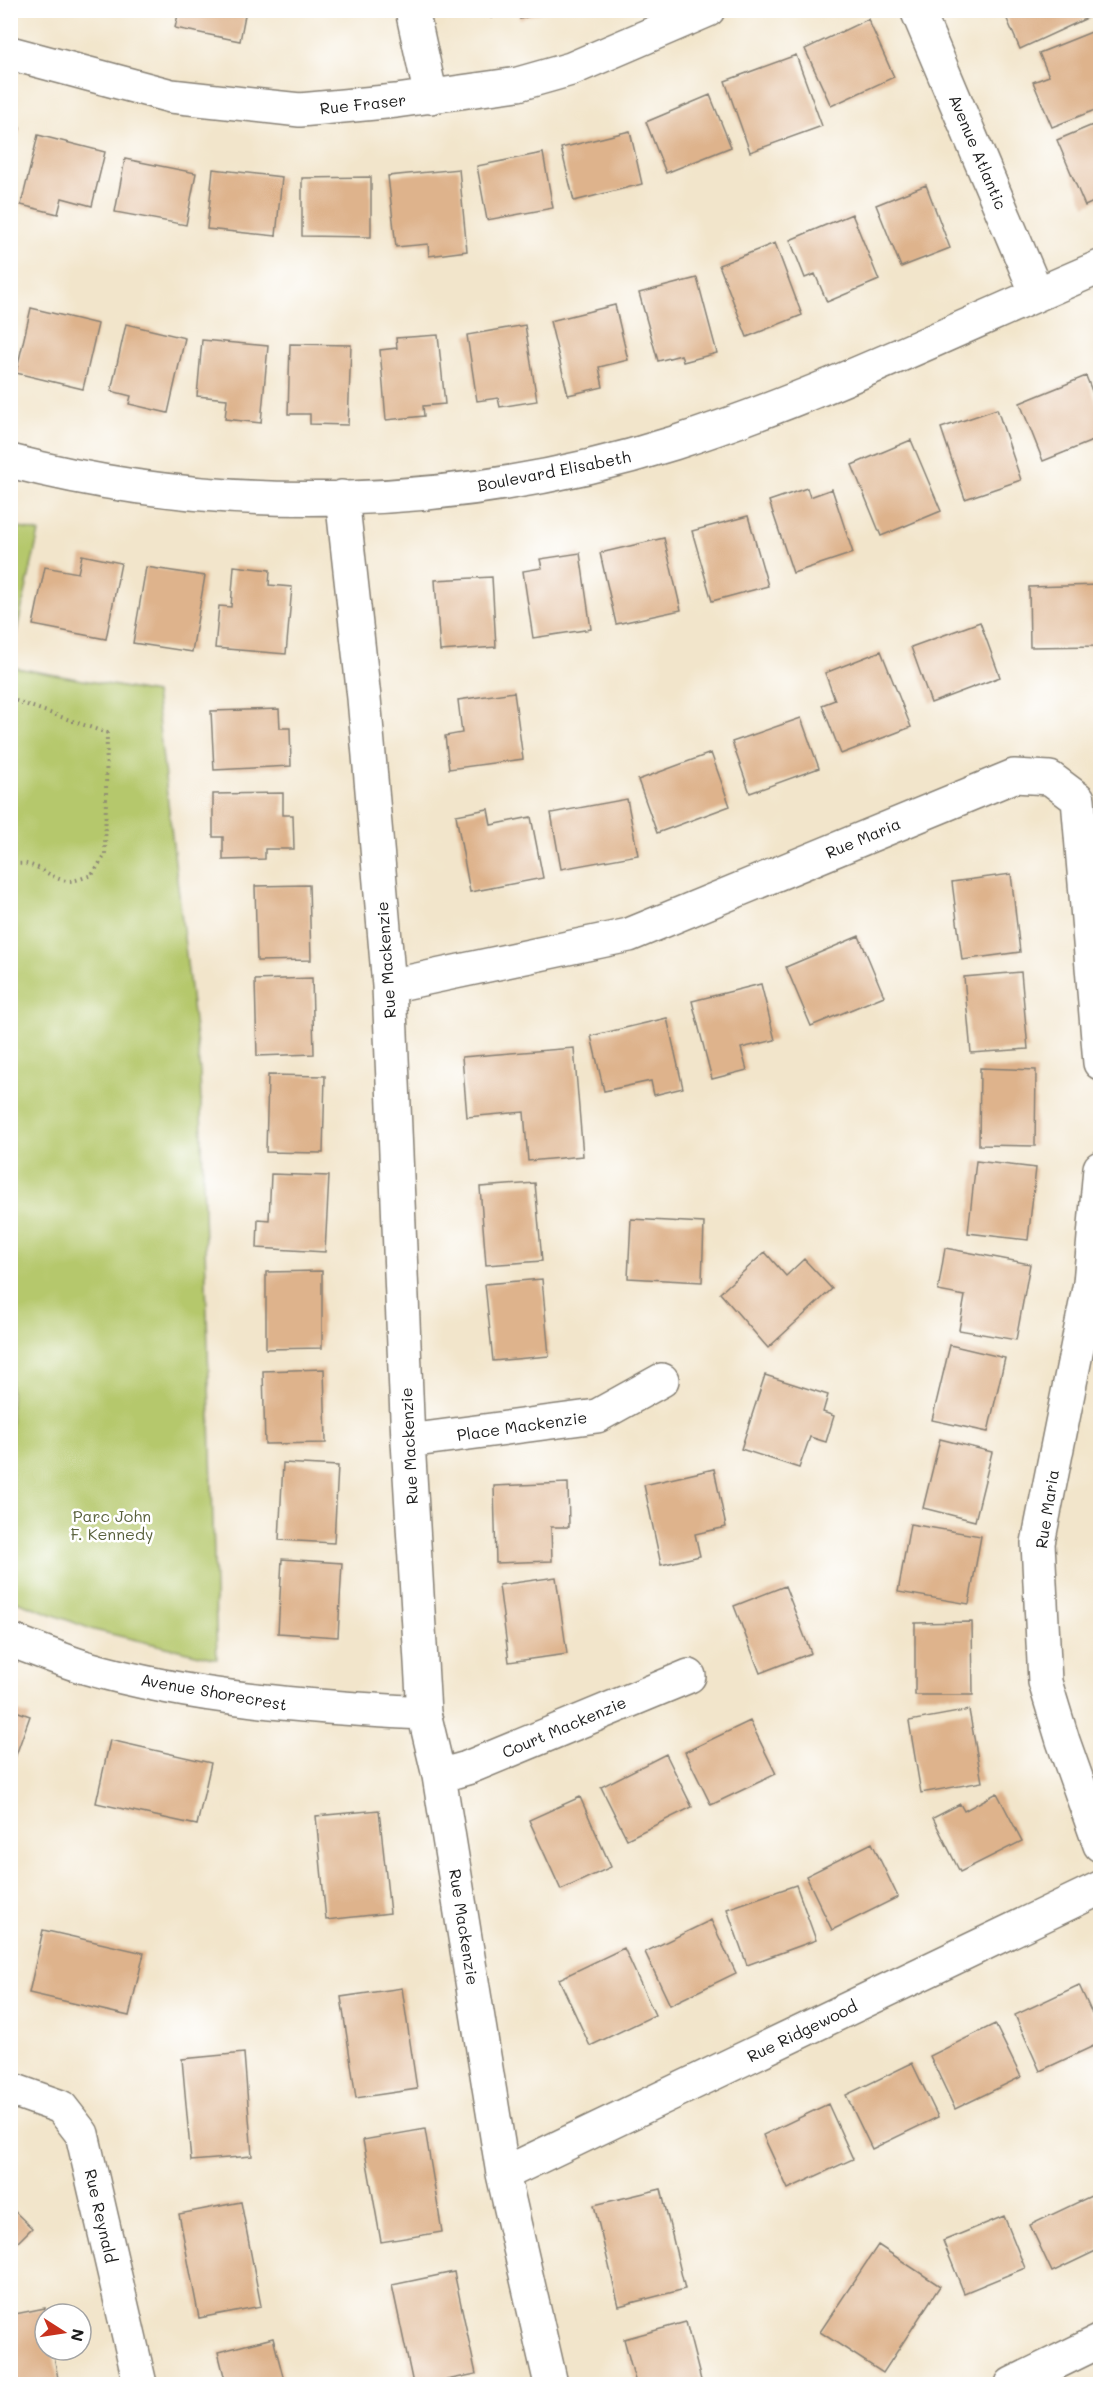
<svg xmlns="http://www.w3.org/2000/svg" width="1111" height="2395" font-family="Mali,sans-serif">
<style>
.green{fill:#b5c86c;stroke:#687244;stroke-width:1.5}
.building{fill:#deb38c}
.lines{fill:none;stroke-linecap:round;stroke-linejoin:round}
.street-casing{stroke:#878074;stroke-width:36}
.path{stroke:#878074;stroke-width:4;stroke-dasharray:1.5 4.5;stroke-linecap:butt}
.street{stroke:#fff;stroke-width:33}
.labels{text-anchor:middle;stroke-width:5;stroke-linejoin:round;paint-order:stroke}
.street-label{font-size:16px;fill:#1c1c1c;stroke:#fff}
.park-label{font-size:16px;fill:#59613c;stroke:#fff}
</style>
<rect width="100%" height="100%" fill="#fff"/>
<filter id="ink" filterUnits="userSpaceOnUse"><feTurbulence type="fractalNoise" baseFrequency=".0167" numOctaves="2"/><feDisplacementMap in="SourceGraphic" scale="12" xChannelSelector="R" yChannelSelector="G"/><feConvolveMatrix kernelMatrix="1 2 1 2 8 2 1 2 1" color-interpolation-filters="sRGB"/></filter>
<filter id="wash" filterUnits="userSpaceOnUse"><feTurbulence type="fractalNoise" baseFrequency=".008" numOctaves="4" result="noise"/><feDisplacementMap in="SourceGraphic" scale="24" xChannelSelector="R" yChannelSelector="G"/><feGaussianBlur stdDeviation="1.35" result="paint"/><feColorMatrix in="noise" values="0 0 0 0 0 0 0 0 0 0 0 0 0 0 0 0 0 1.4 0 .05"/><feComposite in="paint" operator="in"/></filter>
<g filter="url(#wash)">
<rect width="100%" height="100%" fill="#f2e5cb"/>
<path class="green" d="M11,526L39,532L11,656L10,526Z
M11,667L155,693L200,1072L217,1659L94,1630L11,1599Z"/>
<g id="blocks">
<path class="building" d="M179,10H246L240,41L175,28Z
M488,10H515V11L491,18Z
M518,10H546V11L520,19Z
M1003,10H1084L1087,18L1020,49Z
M868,19L894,77L831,106L805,49Z
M1094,31L1100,48V108L1052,127L1033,82L1049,76L1039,53Z
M796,55L822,126L750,152L725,81Z
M710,95L731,147L666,173L646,122Z
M1100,122V199L1085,206L1057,140Z
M10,126L20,128L11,163H10Z
M630,131L642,184L574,201L561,148Z
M38,135L105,152L92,206L62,198L58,214L21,205Z
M543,153L553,208L487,220L477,166Z
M125,159L196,173L186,225L115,212Z
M213,169L282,177L276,236L207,229Z
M459,169L467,251L429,256L428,244L396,247L388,176Z
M371,177V237L302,236V178Z
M926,185L950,248L901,267L876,205Z
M852,214L879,280L827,302L815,274L805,278L790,240Z
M775,243L802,315L747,337L719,265Z
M697,278L717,353L683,362L681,355L658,361L639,293Z
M615,305L628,360L599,367L603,387L568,395L550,321Z
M31,308L98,324L83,389L16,373Z
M126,324L185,338L168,413L129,404L131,396L111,391Z
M525,325L537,401L500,407L498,398L477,401L467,335Z
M438,335L445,404L423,406L424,416L386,420L380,350L397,348L396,338Z
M202,340L268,346L261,423L225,419L227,399L197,396Z
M290,344L351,345L348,425L310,424V414H288Z
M1086,376L1100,411V438L1043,461L1020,403Z
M997,409L1021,480L965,499L941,428Z
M911,440L941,511L881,536L852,465Z
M807,488L810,497L832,489L853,553L793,573L769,501Z
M748,516L768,586L712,601L692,531Z
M664,538L681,610L616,624L600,553Z
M580,553L591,629L533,638L523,571L542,568L540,559Z
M82,555L121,563L106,639L33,625L45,567L78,573Z
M234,566L270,570L269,585L292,587L286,654L215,648L219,606L231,607Z
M146,567L205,576L192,652L133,643Z
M492,577L496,647L440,651L435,580Z
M1100,585V646L1030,647L1029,587Z
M980,622L1000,677L931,703L911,647Z
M881,651L911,727L841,754L822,705L835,700L825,673Z
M514,692L523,759L449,769L445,736L462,733L458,700Z
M279,709L280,728H290L291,766L214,770L211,711Z
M801,718L819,768L750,793L732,742Z
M711,753L730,806L657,833L638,780Z
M283,793V815H293L294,849H265V859L223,860V837H213V794Z
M627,799L638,855L561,869L551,813Z
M488,809L491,825L531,817L543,878L470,892L456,815Z
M1011,874L1020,952L962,960L952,882Z
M309,885L311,960L257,961L255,886Z
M859,936L884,996L811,1026L786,967Z
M1021,972L1028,1049L971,1053L964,977Z
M312,978L314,1054L257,1056L255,980Z
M761,984L775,1040L741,1048L747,1070L712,1079L692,1001Z
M667,1018L683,1088L654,1095L651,1081L604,1091L591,1036Z
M574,1048L583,1156L528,1161L524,1112L467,1117L462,1057Z
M980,1068L1036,1070L1035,1146L979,1145Z
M268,1075L325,1076L323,1153L266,1152Z
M976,1161L1036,1168L1028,1240L968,1233Z
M271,1174L329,1176L325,1252L257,1248L258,1219L269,1220Z
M535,1183L542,1261L486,1265L480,1187Z
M631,1219L704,1223L702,1282L628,1278Z
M945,1248L1030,1264L1016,1340L959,1330L965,1296L938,1291Z
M765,1252L786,1276L804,1259L832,1289L768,1348L720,1293Z
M322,1271V1348L266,1349V1272Z
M542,1279L549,1356L493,1361L485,1284Z
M950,1345L1005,1358L988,1432L932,1420Z
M324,1369L326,1443L265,1444L263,1371Z
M765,1375L828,1395L823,1412L834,1416L826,1442L810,1437L799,1468L741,1449Z
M940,1439L992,1452L975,1521L923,1508Z
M283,1463L338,1466L334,1543L279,1540Z
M714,1469L726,1527L695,1534L700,1556L661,1565L644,1485Z
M568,1483L569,1527H551L552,1561L496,1563L494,1486Z
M910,1524L981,1536L969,1604L898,1592Z
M282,1559L342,1563L338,1637L278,1633Z
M556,1577L567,1654L509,1662L499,1585Z
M785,1586L811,1653L760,1673L734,1606Z
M972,1622L973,1695H915V1623Z
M10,1709L30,1716L11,1769H10Z
M969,1710L982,1782L921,1793L909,1721Z
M750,1721L776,1774L711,1805L685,1752Z
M110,1740L211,1763L197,1825L96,1803Z
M666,1754L692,1807L627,1839L601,1787Z
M997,1793L1022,1841L960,1872L933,1818L960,1804L964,1811Z
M580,1797L611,1867L561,1890L529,1820Z
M379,1810L390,1913L326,1920L316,1816Z
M872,1843L898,1897L832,1930L806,1876Z
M796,1885L816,1940L747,1965L727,1909Z
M711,1920L736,1973L670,2005L645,1952Z
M43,1930L144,1953L129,2016L29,1993Z
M624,1948L655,2015L590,2046L559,1979Z
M1079,1985L1100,2031V2043L1040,2071L1015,2015Z
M402,1988L417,2089L356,2098L341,1997Z
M995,2024L1021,2077L955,2109L930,2056Z
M244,2053L252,2156L191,2161L182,2059Z
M912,2063L938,2117L872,2149L846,2095Z
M828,2104L853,2159L788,2189L763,2135Z
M425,2129L442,2232L381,2242L363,2140Z
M661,2189L685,2289L619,2306L594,2205Z
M1093,2195L1100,2212V2249L1052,2272L1030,2225Z
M241,2202L261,2306L199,2318L179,2214Z
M10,2207L32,2228L10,2250Z
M1004,2216L1025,2268L964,2293L943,2241Z
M878,2245L940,2286L883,2373L820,2332Z
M454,2272L476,2374L427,2384H413L392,2285Z
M45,2308V2350H53L59,2384H10V2315Z
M686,2322L702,2384H636L624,2339Z
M273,2338L285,2384H226L218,2352Z"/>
</g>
</g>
<g filter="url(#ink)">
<use href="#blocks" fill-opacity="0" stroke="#878074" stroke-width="1.5"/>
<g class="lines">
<defs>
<path id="street" d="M412,10L431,97
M917,10L1037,294
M10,53L171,96L300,110L396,101L518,84L571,69L708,10
M10,461C225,517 463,510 674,443C820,396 960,327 1100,267
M342,497L364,698L389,986L408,1441L424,1713L439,1776L503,2174L551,2384
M389,986L629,935L1014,776L1050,778L1078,799L1100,1063
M1100,1168L1090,1283L1038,1543L1045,1682L1063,1741L1100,1845
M408,1441L597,1416L662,1380
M10,1640C35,1649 59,1659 84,1667C194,1699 310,1707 424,1713
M439,1776L467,1768L689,1676
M10,2089L61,2107L82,2134L140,2384
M503,2174L1100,1888
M1012,2384L1100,2341"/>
</defs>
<use href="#street" class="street-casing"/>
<path class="path" d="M10,699L107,733L105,855L92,875C85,877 76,881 69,881C48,880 38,858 10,865"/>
<use href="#street" class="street"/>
</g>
</g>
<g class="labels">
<g class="street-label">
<text transform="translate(363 104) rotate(-6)" y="6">Rue Fraser</text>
<text transform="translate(978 152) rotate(67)" y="6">Avenue Atlantic</text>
<text transform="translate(554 471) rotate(-11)" y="6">Boulevard Elisabeth</text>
<text transform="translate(863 838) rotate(-23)" y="6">Rue Maria</text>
<text transform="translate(386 960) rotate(-94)" y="6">Rue Mackenzie</text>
<text transform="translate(522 1426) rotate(-8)" y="6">Place Mackenzie</text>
<text transform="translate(409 1446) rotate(-93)" y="6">Rue Mackenzie</text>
<text transform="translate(1047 1509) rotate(-81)" y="6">Rue Maria</text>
<text transform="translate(214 1692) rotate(10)" y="6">Avenue Shorecrest</text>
<text transform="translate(564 1727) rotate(-23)" y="6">Court Mackenzie</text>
<text transform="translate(464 1927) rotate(81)" y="6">Rue Mackenzie</text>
<text transform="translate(802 2031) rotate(-26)" y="6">Rue Ridgewood</text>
<text transform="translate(101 2216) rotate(77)" y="6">Rue Reynald</text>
</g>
<g class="park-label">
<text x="112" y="1522">Parc John<tspan x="112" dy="18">F. Kennedy</tspan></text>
</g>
</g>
<rect width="1111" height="2395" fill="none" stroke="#fff" stroke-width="36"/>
<g transform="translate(63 2332) rotate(102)"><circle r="28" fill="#ffffff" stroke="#a4a4a4" stroke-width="1.5"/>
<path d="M0-4.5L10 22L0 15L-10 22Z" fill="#c8321e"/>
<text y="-9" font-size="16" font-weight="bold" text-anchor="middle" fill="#1c1c1c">N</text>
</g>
</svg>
